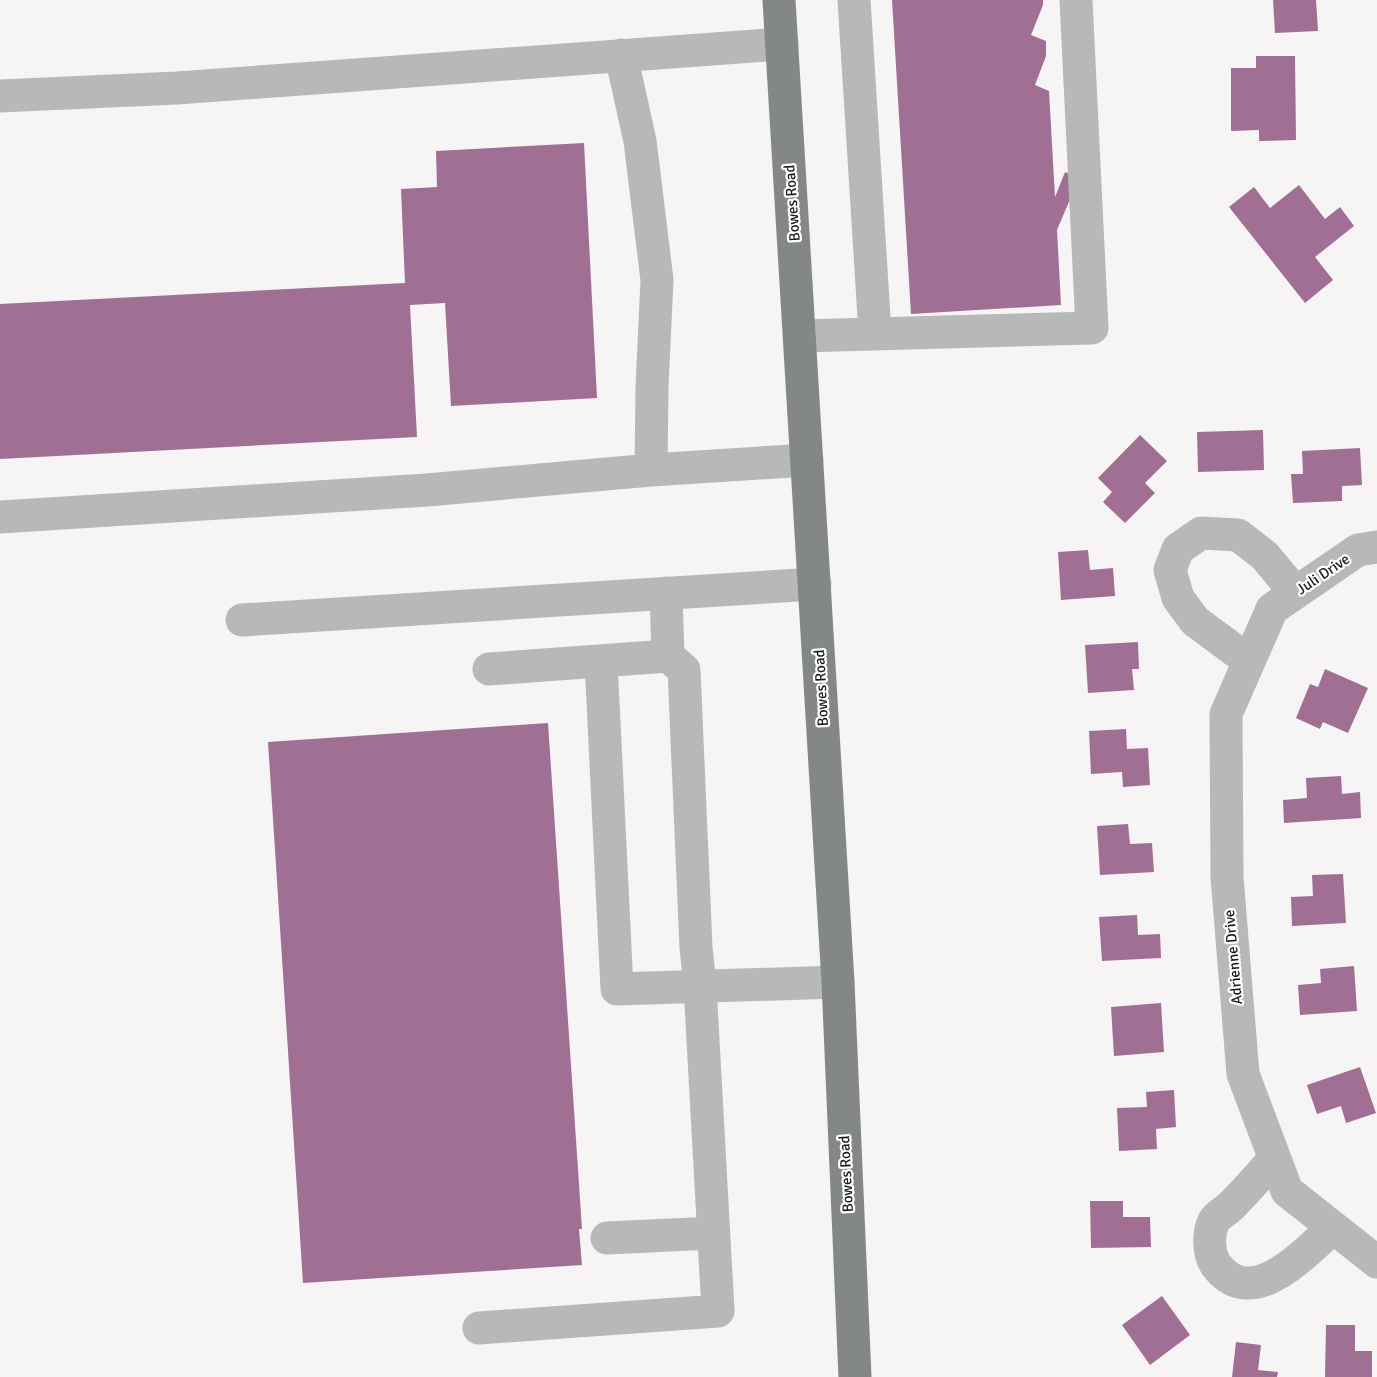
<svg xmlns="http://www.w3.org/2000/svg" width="1377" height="1377" font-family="Signika,sans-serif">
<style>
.building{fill:#a16f93}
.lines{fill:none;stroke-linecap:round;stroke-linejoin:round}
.minor{stroke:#b7b9b9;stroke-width:33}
.major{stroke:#848788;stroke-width:33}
.labels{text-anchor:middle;stroke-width:4.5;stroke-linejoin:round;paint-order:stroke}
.street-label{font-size:15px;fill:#1c1a1b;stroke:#fff}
</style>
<rect width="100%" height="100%" fill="#f7f4f6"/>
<path class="building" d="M892,0H1043V5L1031,35L1046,41V56L1035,85L1049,91L1055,197L1065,172L1079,178L1057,230L1061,305L911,314Z
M1273,0H1316L1318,31L1275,33Z
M1256,56H1295L1296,140L1259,141V130L1231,131V68H1256Z
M584,143L597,398L451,406L445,303L410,305L417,437L0,459V304L405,283L401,189L437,187L436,151Z
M1299,185L1325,219L1340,207L1354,226L1315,257L1333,280L1305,303L1229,207L1254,187L1270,208Z
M1263,430L1264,470L1198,472L1197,432Z
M1140,435L1167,461L1145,483L1155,493L1125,523L1103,502L1112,492L1098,478Z
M1360,448L1362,485L1342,486V501L1293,503L1291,474H1303L1302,451Z
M1088,550L1090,570L1113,568L1115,596L1061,600L1058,552Z
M1138,642L1139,669H1132L1134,690L1088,693L1085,645Z
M1325,669L1368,688L1348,733L1323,722L1320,729L1296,718L1310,684L1318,687Z
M548,723L582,1229H579L582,1265L303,1283L268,742Z
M1126,729L1127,749L1148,748L1150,785L1123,787L1122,772L1091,774L1089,731Z
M1341,776L1342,794L1360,792L1361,818L1284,823L1283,800L1307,798L1306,778Z
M1128,824L1130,844L1152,843L1154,872L1100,875L1097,826Z
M1343,874L1346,923L1292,926L1291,897L1313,896L1312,875Z
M1137,915L1138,935L1160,934L1161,958L1102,961L1099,917Z
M1354,966L1357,1011L1300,1015L1298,985L1321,983L1320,969Z
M1161,1003L1164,1052L1114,1056L1111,1007Z
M1360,1067L1376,1113L1346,1123L1341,1106L1317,1114L1307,1085Z
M1174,1090L1176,1127L1156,1129L1157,1149L1119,1151L1117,1108L1147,1107L1146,1092Z
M1090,1201H1123V1217H1150L1151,1247L1091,1248Z
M1162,1296L1190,1335L1150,1365L1122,1325Z
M1326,1325H1355V1351H1372V1377H1325Z
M1236,1342L1261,1345L1258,1370L1278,1372L1277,1377H1232Z"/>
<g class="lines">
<path class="minor" d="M854,0L875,333
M621,55L640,141L657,280L652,387L651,470
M0,96L177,88L782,44
M800,336L1092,328L1076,0
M0,517L427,490L651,470L807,460
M1377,547L1358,550L1272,609L1226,714L1227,877L1243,1074L1287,1191L1377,1262
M242,620L815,584
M601,661L617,989L838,982
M1249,661L1195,621L1178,598L1170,570L1178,549L1201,533L1238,535L1265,556L1295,592
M489,669L668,656L666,593
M1274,1159C1260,1175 1246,1191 1231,1206C1226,1211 1217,1215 1214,1221C1208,1233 1208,1253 1216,1265C1252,1313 1304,1253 1333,1228
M607,1238L713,1233
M479,1328L718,1311L700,986L696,947L684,670L668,656"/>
<path class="major" d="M779,0L838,982L855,1377"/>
</g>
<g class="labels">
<g class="street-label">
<text transform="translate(792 203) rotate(-94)" y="5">Bowes Road</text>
<text transform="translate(1323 574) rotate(-34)" y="5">Juli Drive</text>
<text transform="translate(821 688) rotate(-93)" y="5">Bowes Road</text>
<text transform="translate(1233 957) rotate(-95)" y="5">Adrienne Drive</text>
<text transform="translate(846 1174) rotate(-93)" y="5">Bowes Road</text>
</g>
</g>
</svg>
